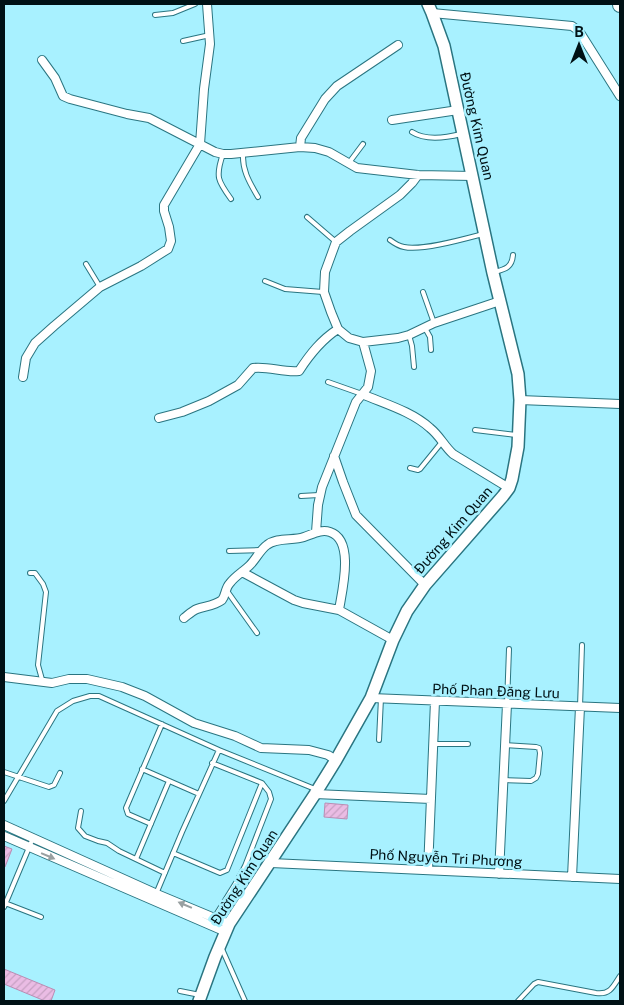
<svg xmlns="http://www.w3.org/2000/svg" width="624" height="1005" font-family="'Public Sans',sans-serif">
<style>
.building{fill:url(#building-hatch);stroke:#b98db4}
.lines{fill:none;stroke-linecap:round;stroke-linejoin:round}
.service-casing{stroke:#2a7581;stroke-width:6}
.minor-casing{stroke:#2a7581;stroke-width:10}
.secondary-casing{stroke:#2a7581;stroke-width:14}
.trunk-casing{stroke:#2a7581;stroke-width:16}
.service{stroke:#fff;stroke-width:4}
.minor{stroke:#fff;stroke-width:8}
.secondary{stroke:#fff;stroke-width:11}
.trunk{stroke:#fff;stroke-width:14}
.oneway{fill:#99a0a1}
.labels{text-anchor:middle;stroke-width:5;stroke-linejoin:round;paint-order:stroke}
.street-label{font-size:14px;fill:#001115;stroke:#a8f1ff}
</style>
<defs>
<pattern id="building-hatch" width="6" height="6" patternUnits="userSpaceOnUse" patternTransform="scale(1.25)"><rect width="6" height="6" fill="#eabce4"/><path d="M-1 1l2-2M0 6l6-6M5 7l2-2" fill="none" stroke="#c7a1c3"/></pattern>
</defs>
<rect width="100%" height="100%" fill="#a8f1ff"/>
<path class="building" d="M325,803L348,805L347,819L324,817Z
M4,846L12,849L5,867L4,866Z
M4,969L55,990L51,1001H45L4,984Z"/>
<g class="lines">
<defs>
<path id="service" d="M155,15L173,13L195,4
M183,41L210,35
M412,132C426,141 445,138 461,134
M243,153C242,171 250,183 258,197
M223,154C215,177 218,181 231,199
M348,164L363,144
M307,217L336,242
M390,240C394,243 398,246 404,247C422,251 464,239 483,234
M86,264L100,287
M495,272C506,269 512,267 513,255
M265,281L285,289L323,292
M423,292L434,323
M425,328L430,337L431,350
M409,335L412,346L414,367
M328,382L362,394
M475,430L516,435
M410,468L418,470L420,469L442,442
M301,496L319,495
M229,551L260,550
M30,573H35L43,584L46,592L38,665L43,683
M227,591L257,633
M507,704L509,649
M580,707L582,645
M379,740L381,698
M433,744H468
M212,763L262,783L269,792L271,799L245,866L237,881L214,918
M142,769L199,794
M4,772L49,787L54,785L60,773
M503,780L531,781L536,778L538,774L540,753L539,748L536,747L505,745
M4,801L57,711L73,701L90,696H99L219,750L315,789
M81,811L78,828L85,836L98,841L107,843L119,851L165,873
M151,824L128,814L126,808L162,724
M173,853L220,873L227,870L262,783
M136,859L169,781
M156,894L182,832L219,750
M5,903L41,917
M4,907L33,838
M222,949L245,1001
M180,991L200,995
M518,1001L534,984L538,982L596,993C610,995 613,987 620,976"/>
<path id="minor" d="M432,13L572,26L579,31L620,96
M42,60L55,78L63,96L70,99L127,114L149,118L215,152L223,154H231L300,147L315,148L329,152L357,168L418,175L473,176
M392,120L458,110
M300,147L301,138L325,99L337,86L398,45
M418,175L412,183L400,195L350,231L336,242L325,272L324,292L331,312L338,329L349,338L363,342L398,338L409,335L434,323L500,301
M23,377L26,358L35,343L54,326L100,287L141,266L168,249L171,241L169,227L164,211V205L200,144L204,89L210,44L207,4
M362,394C385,404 411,411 430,428C440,436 444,446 453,454L509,488
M520,400L620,404
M159,418L182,412L209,401L238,385L253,368C269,366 284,373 299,371C310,354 321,340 338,329
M334,456L343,482L356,515L425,585
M316,532L318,505L322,487L356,402L368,387L371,371L363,342
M242,572L294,600L303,603L339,610L393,640
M184,618C188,615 192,611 197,609C205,606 214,606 222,600C226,595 225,588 230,583C235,576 244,571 250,565C256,559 260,550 267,545C277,537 293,541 304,537C313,534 321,529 330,532C355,540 342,591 339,610
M4,677L52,683L69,679H87L122,687L145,696L194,723L235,736L261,748L309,750L328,755L336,760
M371,698L620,708
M315,794L431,799
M4,825L157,894L229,924
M4,836L226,932
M271,863L620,879
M428,870L435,701
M499,874L507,704
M572,877L580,707"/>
<path id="secondary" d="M199,1001L215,957L229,924L315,794L336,760L371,698L393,640L407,611L425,585L503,496L509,488L512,479L518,447L520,400L518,374L493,273L444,46L432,13L428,4"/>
<path id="trunk" d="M620,4V5"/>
</defs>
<use href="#service" class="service-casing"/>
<use href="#minor" class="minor-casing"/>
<use href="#secondary" class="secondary-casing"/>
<use href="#trunk" class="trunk-casing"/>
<use href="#service" class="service"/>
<use href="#minor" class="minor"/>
<use href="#secondary" class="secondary"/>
<use href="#trunk" class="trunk"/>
</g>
<defs><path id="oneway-solid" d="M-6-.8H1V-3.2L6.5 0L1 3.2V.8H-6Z" transform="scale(1.25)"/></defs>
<g class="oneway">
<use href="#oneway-solid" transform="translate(48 856) rotate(23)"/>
<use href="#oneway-solid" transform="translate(185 905) rotate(-157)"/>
</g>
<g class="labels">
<g class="street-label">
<text transform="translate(477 126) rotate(77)" y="5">Đường Kim Quan</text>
<text transform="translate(453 530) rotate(-49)" y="5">Đường Kim Quan</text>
<text transform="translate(496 691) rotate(2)" y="5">Phố Phan Đăng Lưu</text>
<text transform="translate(446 858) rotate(3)" y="5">Phố Nguyễn Tri Phương</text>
<text transform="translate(244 877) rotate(-57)" y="5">Đường Kim Quan</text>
</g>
</g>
<rect width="624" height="1005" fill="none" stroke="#001115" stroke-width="10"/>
<g transform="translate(579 45)" stroke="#a8f1ff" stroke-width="4" paint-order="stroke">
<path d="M0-4L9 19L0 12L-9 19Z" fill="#001115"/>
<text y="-8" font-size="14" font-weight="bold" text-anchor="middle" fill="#001115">B</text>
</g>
</svg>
